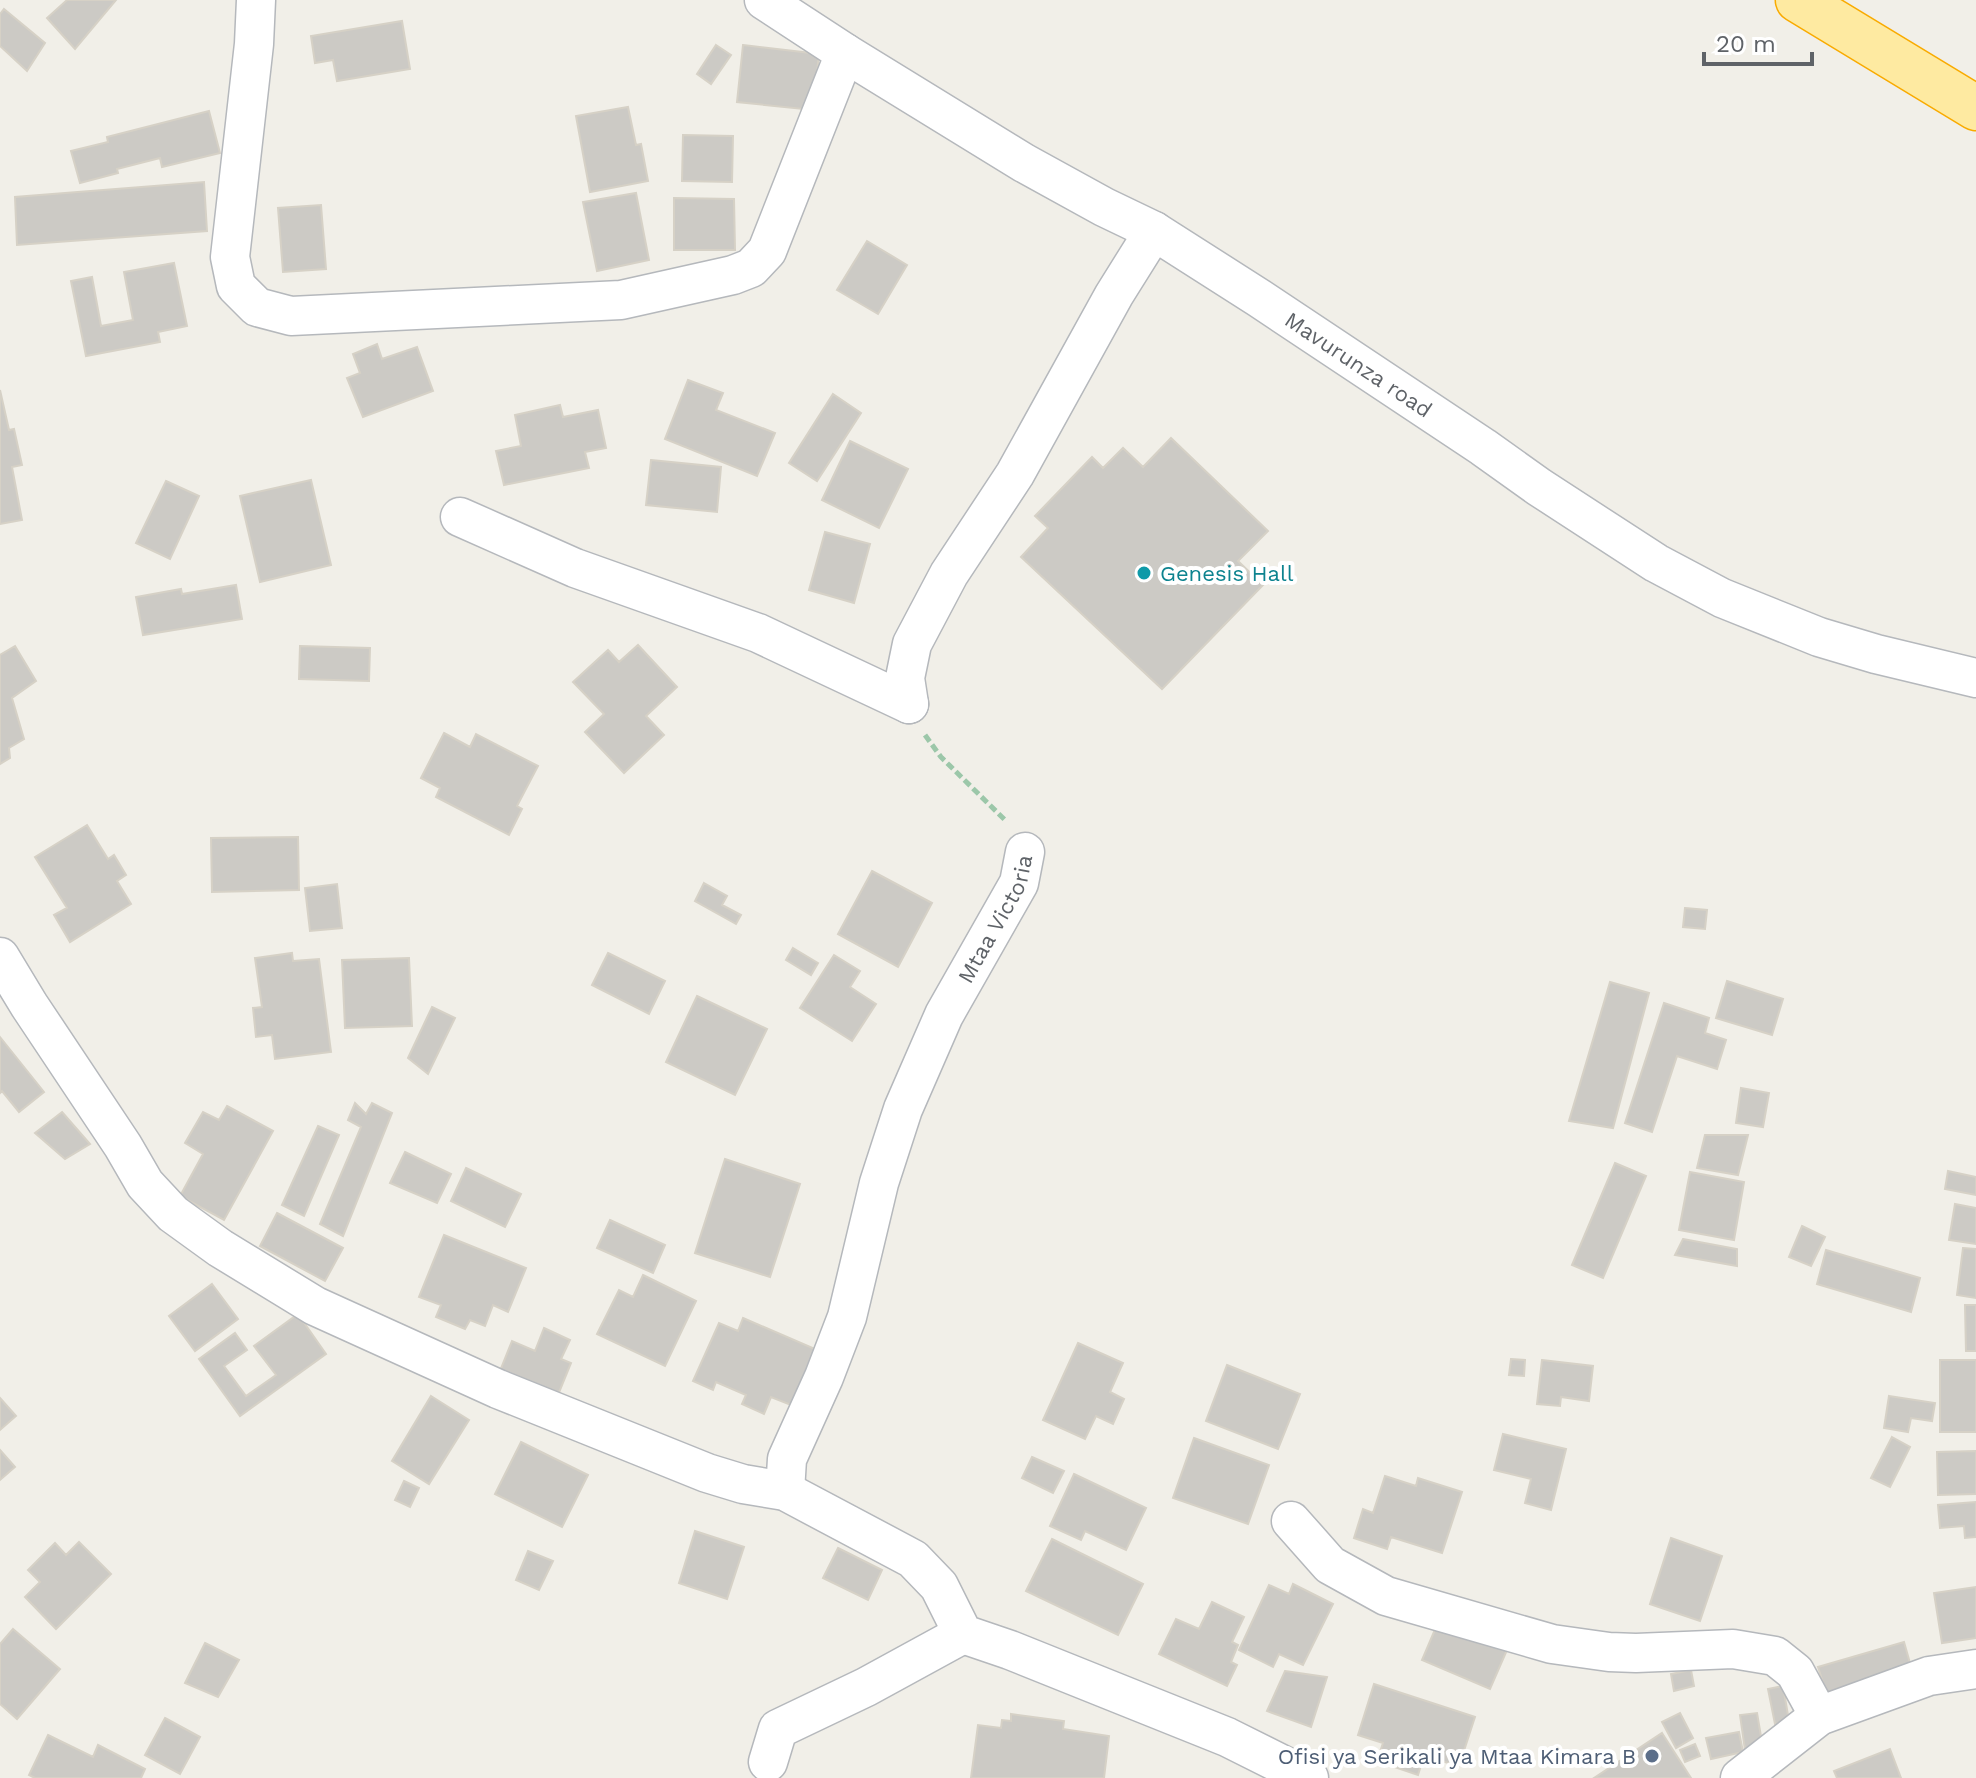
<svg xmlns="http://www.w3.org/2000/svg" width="1976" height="1778" font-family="'Work Sans',sans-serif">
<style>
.building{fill:#cccac5;stroke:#d6d1c6;stroke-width:2}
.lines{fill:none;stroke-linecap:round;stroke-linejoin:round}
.minor-casing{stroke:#b5b8bc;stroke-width:41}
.trunk-casing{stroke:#f9ab00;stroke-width:47}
.path{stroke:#9cc7a9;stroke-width:5;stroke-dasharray:8 4;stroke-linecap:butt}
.minor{stroke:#fff;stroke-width:38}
.trunk{stroke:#feeaa1;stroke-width:44}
.culture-dot{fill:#0f9aa8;stroke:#fff;stroke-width:3}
.service-dot{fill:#5c6f8a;stroke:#fff;stroke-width:3}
.labels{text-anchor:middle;stroke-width:8;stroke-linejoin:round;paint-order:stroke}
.street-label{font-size:22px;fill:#5f6368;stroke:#fff}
.culture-label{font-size:22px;fill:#0d838f;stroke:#fff;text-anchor:start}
.service-label{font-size:22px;fill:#4e5e75;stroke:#fff;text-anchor:end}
</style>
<rect width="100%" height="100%" fill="#f1efe8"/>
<path class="building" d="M67,0H116L75,49L47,18Z
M4,9L45,43L27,71L0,46V14Z
M402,21L410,69L337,81L333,60L315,63L311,36Z
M716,45L731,55L711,84L697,74Z
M743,45L819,54L813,110L737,102Z
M628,107L636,145L641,144L648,181L590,192L576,116Z
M209,111L220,153L162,167L160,158L117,169L118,173L80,183L71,151L108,142L107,137Z
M683,135L733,136L732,182L682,181Z
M204,182L207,231L17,245L15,197Z
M636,193L649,260L597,271L583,202Z
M674,198L734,199L735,250H674Z
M321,205L326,269L283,272L278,208Z
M867,241L907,265L878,314L837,290Z
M174,263L187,326L158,332L160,342L86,356L71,281L92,277L101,326L133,320L124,272Z
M377,344L382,359L417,347L433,391L363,417L347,378L360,373L353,354Z
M688,380L723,393L716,410L775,433L757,476L665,439Z
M0,390L9,430L14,429L22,465L12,467L22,520L0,524Z
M833,394L861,413L817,481L789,463Z
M560,405L563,417L598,410L606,448L585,452L589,468L504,485L496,451L521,446L515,415Z
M1171,438L1268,531L1238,561L1263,585L1162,689L1021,557L1048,528L1035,516L1092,457L1103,468L1123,448L1143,467Z
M850,441L908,469L879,528L822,500Z
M651,460L721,467L717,512L646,505Z
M311,480L331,565L260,582L240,496Z
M166,481L199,496L170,559L136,543Z
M825,532L870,544L854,603L809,590Z
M236,585L242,619L143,635L136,597L181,589L182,594Z
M638,645L677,687L646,716L664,735L624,773L585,732L604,714L573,682L608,650L619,662Z
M15,646L36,681L12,698L24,739L9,748L10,758L0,764V655Z
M300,646L370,648L369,681L299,679Z
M444,733L470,747L476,734L538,766L517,806L522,809L509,835L436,797L440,788L421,778Z
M87,825L108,859L114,855L126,875L117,881L131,904L70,942L54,915L67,908L35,857Z
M298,837L299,890L212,892L211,838Z
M872,871L932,903L898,967L838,934Z
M704,883L727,896L722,905L741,915L736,924L695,901Z
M337,884L342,928L310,931L305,888Z
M1685,908L1707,910L1705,929L1683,927Z
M793,948L818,963L811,975L786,960Z
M292,953L293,961L319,959L331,1052L275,1059L272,1035L256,1037L253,1008L262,1007L255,958Z
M608,953L665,981L649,1014L592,985Z
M834,955L860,971L850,987L876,1004L852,1041L800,1008Z
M409,958L412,1026L345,1028L342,960Z
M1727,981L1783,999L1772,1035L1716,1018Z
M1610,982L1649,993L1613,1128L1569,1121Z
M697,996L767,1029L735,1095L666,1062Z
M1664,1003L1709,1018L1705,1033L1726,1040L1717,1069L1677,1056L1652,1132L1625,1123Z
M432,1007L455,1018L428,1074L408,1058Z
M0,1037L44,1092L19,1112L2,1091L0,1093Z
M1741,1088L1769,1093L1763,1127L1736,1123Z
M355,1103L366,1114L372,1103L392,1113L343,1236L320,1224L361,1127L348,1120Z
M227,1106L273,1131L224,1220L180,1196L203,1154L185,1143L203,1112L219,1120Z
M62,1112L90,1144L65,1159L35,1133Z
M318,1126L339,1135L304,1216L282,1205Z
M1705,1135H1748L1738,1175L1697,1168Z
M405,1152L451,1174L437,1203L390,1183Z
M725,1159L800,1184L770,1277L695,1253Z
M1615,1163L1646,1176L1603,1278L1572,1265Z
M466,1168L521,1194L505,1227L451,1201Z
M1948,1171L1976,1177V1195L1945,1189Z
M1690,1172L1744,1182L1734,1240L1679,1230Z
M1955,1204L1976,1208V1244L1949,1240Z
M277,1213L343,1248L325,1281L260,1246Z
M610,1220L665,1245L653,1273L597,1248Z
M1802,1226L1825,1237L1811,1266L1789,1257Z
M444,1235L526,1268L508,1312L493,1305L485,1326L470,1320L465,1329L436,1317L441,1305L419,1297Z
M1683,1239L1737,1249V1266L1675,1255Z
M1963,1248L1976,1249V1298L1957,1295Z
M1826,1250L1920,1278L1911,1312L1817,1284Z
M643,1275L696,1301L665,1366L597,1334L619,1290L633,1297Z
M212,1284L238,1319L195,1351L169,1316Z
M1965,1305H1976V1351H1966Z
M298,1314L326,1354L240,1416L199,1359L235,1333L247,1350L224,1366L246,1396L276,1375L254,1346Z
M743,1318L815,1349L791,1405L771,1397L764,1414L742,1404L746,1395L716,1382L713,1390L693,1381L719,1323L738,1331Z
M544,1328L570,1340L561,1359L571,1363L558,1395L500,1371L512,1341L535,1351Z
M1078,1343L1123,1363L1110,1392L1124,1399L1113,1424L1096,1416L1085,1439L1043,1420Z
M1511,1359L1525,1360L1524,1376L1509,1375Z
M1542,1360L1593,1366L1589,1401L1561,1397L1560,1406L1537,1404Z
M1940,1360H1976V1432H1940Z
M1227,1365L1300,1394L1278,1449L1206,1421Z
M431,1396L469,1420L429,1484L392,1461Z
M1889,1396L1935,1403L1932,1421L1911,1418L1908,1432L1884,1428Z
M0,1398L16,1416L0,1430Z
M1503,1434L1566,1449L1551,1510L1525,1503L1531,1479L1494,1470Z
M1892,1437L1910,1447L1890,1487L1871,1478Z
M1194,1438L1269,1465L1248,1524L1173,1498Z
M521,1442L588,1475L562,1527L495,1494Z
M0,1450L15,1467L0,1480Z
M1976,1451V1494L1938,1495L1937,1452Z
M1032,1457L1064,1471L1053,1493L1022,1478Z
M1074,1474L1146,1508L1126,1550L1085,1531L1081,1540L1050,1526Z
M1385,1476L1416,1486L1418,1478L1462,1492L1442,1553L1391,1537L1387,1549L1354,1538L1363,1509L1373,1513Z
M404,1481L419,1488L410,1507L395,1500Z
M1976,1502V1537L1965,1538L1964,1526L1940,1528L1938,1505Z
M695,1531L744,1547L727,1599L679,1583Z
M1671,1538L1722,1556L1700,1621L1650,1604Z
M1052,1539L1143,1584L1118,1635L1026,1591Z
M79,1542L111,1574L56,1629L25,1597L40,1582L28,1570L55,1543L66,1555Z
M838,1548L882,1570L868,1600L823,1578Z
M528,1551L553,1561L539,1590L516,1580Z
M1293,1584L1333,1604L1303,1665L1279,1654L1273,1667L1239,1650L1269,1585L1289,1594Z
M1976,1587V1638L1942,1643L1934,1593Z
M1212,1602L1244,1617L1232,1642L1238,1645L1231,1662L1237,1665L1227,1686L1159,1654L1176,1619L1199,1629Z
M1439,1620L1507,1650L1490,1689L1422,1660Z
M13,1629L60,1669L17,1719L0,1704V1644Z
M1904,1642L1912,1670L1827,1695L1818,1667Z
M205,1643L239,1660L218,1697L185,1683Z
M1691,1670L1694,1686L1674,1691L1671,1674Z
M1285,1671L1327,1677L1311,1727L1267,1711Z
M1374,1684L1475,1717L1459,1766L1424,1756L1418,1775L1377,1761L1383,1743L1358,1735Z
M1783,1686L1789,1721L1775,1724L1768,1689Z
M1680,1713L1693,1738L1676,1748L1662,1722Z
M1757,1713L1763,1748L1745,1750L1740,1715Z
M1011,1714L1064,1721L1063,1729L1109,1736L1104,1778H971L978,1725L1001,1728L1002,1720L1011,1721Z
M165,1718L200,1737L180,1774L145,1755Z
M1739,1732L1743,1752L1711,1759L1706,1738Z
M1662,1733L1691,1778H1594Z
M48,1735L93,1757L98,1745L145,1769L141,1778H35L29,1775Z
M1695,1744L1700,1756L1685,1762L1680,1750Z
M1890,1749L1901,1778H1837L1834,1771Z"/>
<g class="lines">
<defs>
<g id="minor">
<path d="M256,0L254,44L230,257L236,286L257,307L291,316L621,300L733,275L751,268L767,251L845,53"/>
<path id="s1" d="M764,0L845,53L1024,163L1104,207L1154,231L1259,298L1483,447L1539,487L1656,563L1722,598L1819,637L1876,654L1976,678"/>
<path d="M460,517L575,568L758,633L909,704"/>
<path d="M909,704L905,678L912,644L949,574L1015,474L1114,295L1154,231"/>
<path d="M0,957L29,1005L123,1146L145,1184L173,1214L220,1248L315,1306L498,1389L707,1473L743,1484L785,1491L913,1559L939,1586L963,1634L1010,1650L1227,1737L1309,1778"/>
<path id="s2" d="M785,1491L787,1459L824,1377L847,1317L879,1183L903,1109L944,1015L1019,883L1025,852"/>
<path d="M1291,1521L1330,1565L1386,1596L1552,1644L1609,1652L1636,1653L1733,1649L1775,1656L1795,1672L1819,1716"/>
<path d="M768,1762L778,1729L866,1687L963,1634"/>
<path d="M1740,1778L1819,1716L1929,1676L1976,1669"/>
</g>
<path id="trunk" d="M1798,0L1976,108"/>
</defs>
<use href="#minor" class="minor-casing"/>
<use href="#trunk" class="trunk-casing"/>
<path class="path" d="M925,735L941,757L1006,821"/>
<use href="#minor" class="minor"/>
<use href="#trunk" class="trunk"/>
</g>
<circle class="culture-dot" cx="1144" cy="573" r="8"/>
<circle class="service-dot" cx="1652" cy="1756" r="8"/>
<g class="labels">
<g class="street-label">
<text dy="8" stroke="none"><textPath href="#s1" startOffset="698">Mavurunza road</textPath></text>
<text dy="8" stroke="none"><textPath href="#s2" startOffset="614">Mtaa Victoria</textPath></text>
</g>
<g class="culture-label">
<text x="1160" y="581">Genesis Hall</text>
</g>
<g class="service-label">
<text x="1636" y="1764">Ofisi ya Serikali ya Mtaa Kimara B</text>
</g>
</g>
<path d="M1704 52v12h108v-12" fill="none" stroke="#5f6368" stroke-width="4"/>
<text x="1716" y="52" font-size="24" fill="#5f6368" stroke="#ffffff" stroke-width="6" paint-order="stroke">20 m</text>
</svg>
